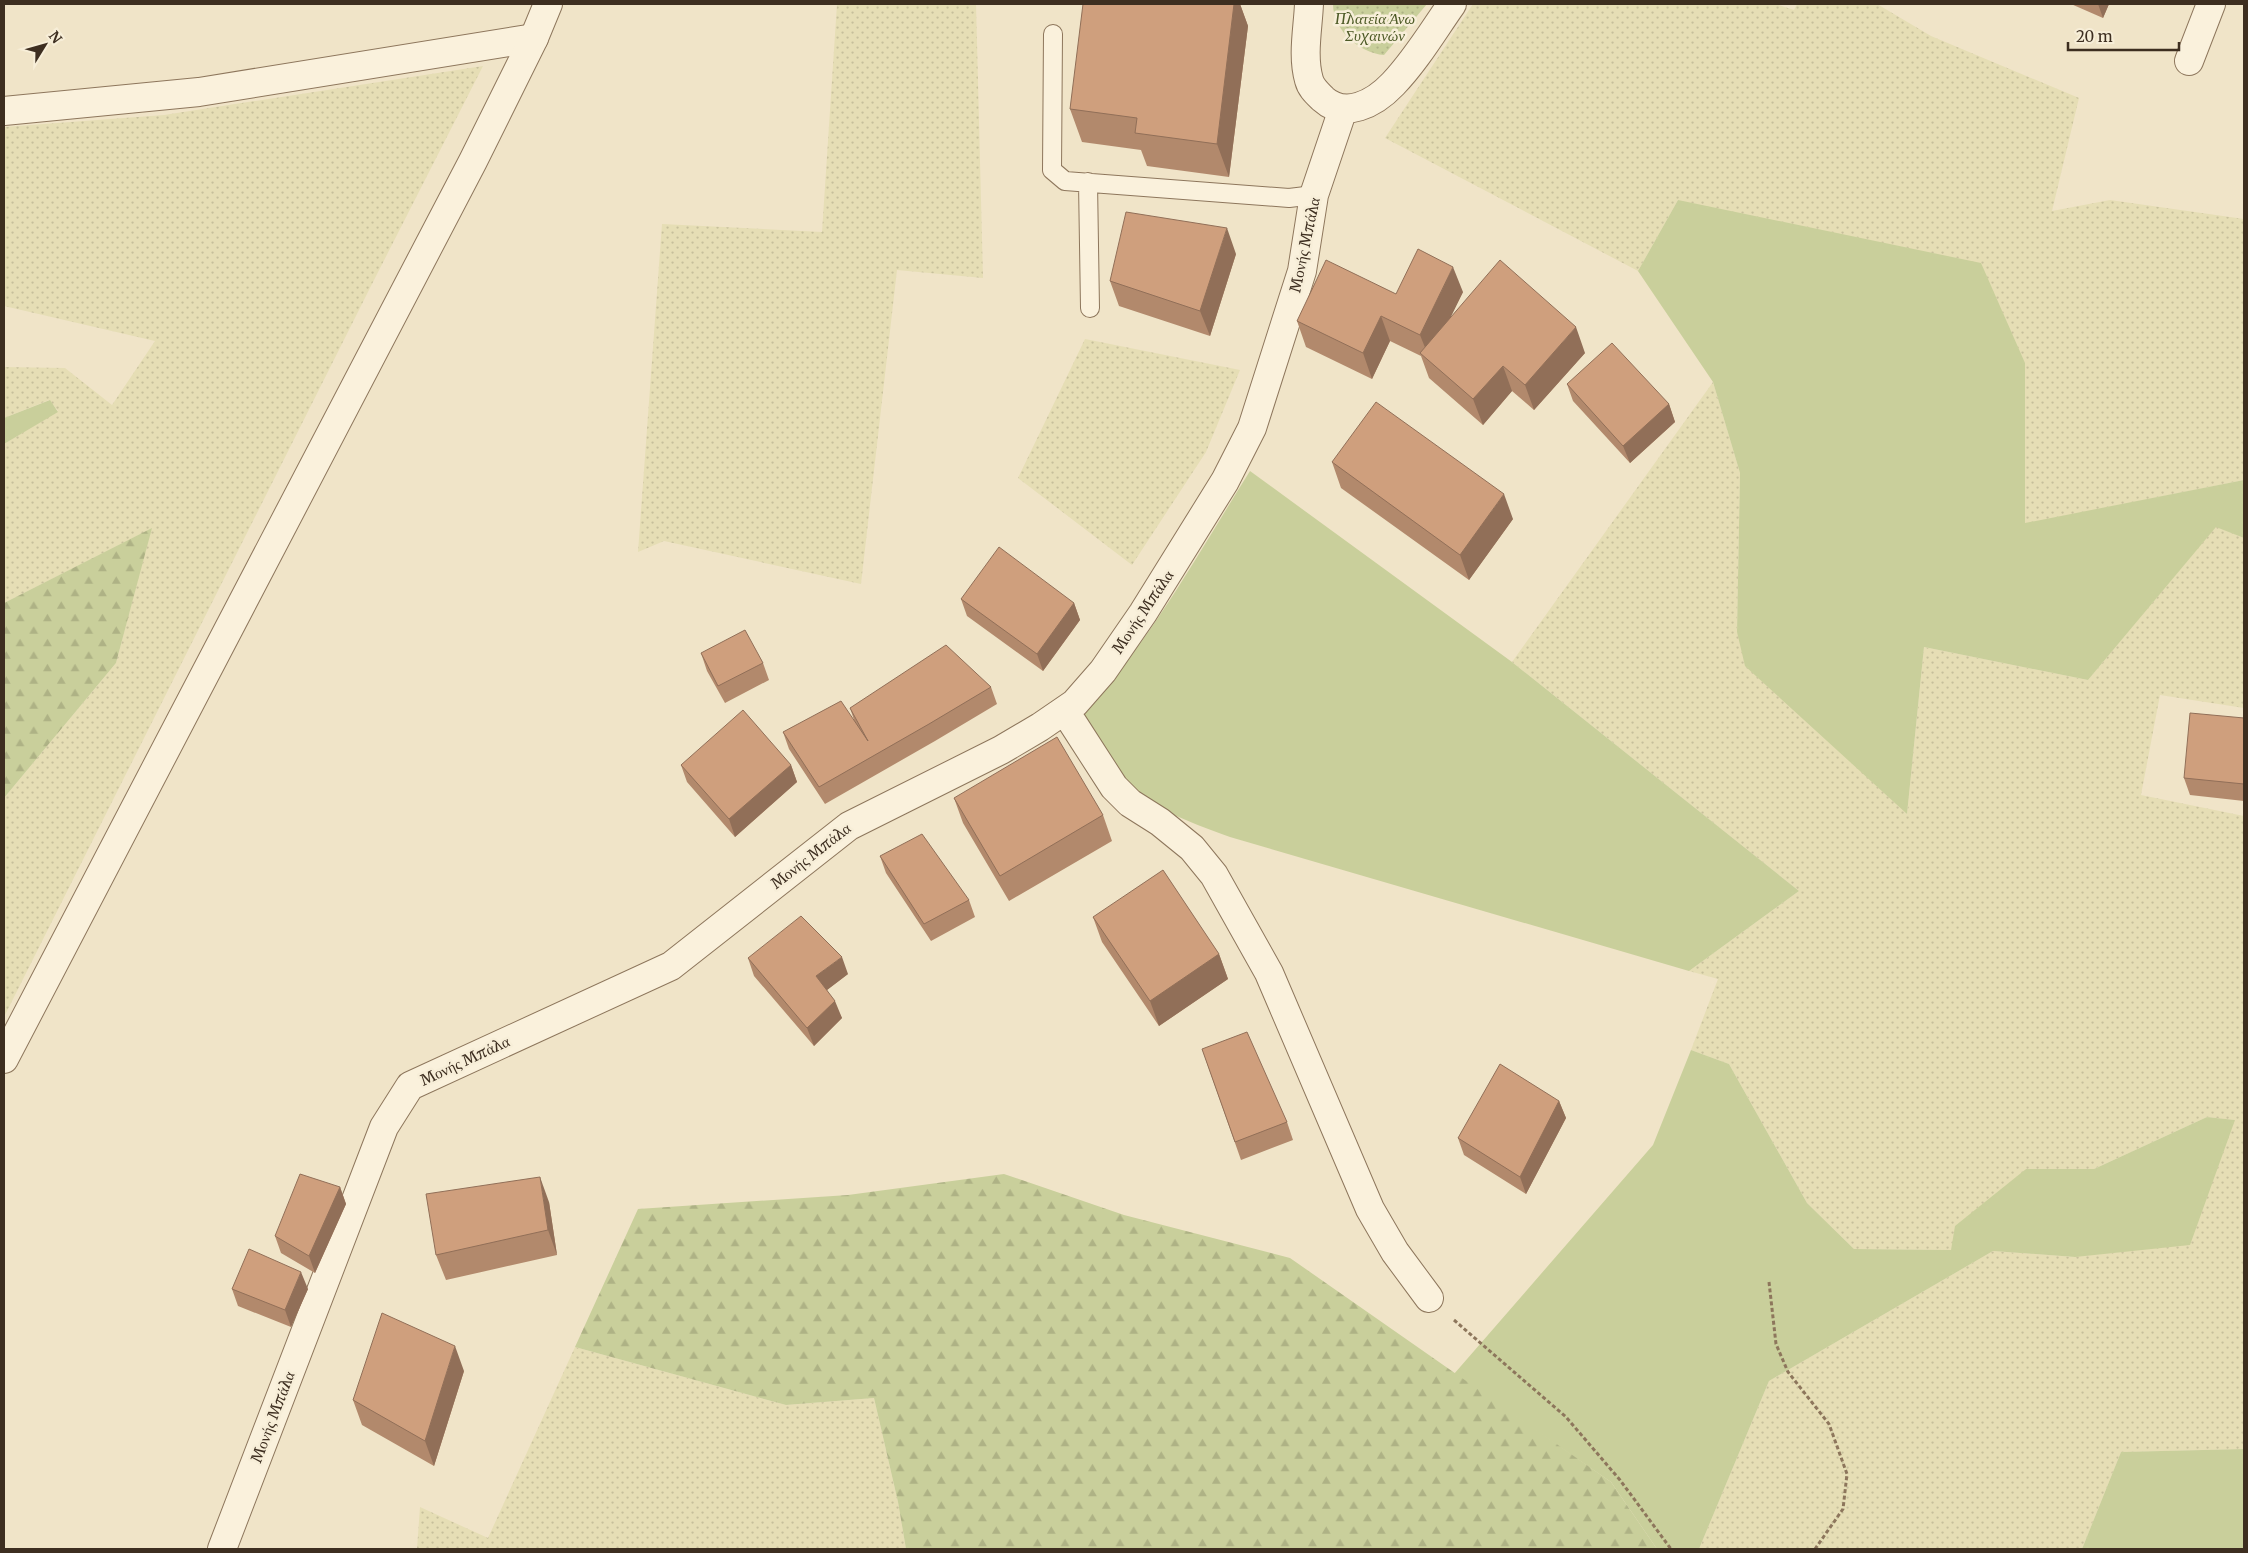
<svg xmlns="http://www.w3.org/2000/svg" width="2248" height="1553" font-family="Merriweather,serif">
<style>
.farmland{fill:url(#farmland-dots)}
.grass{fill:#c9cf9b}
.forest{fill:url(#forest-firs)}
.park{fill:url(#park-dots)}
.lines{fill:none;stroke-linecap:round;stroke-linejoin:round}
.service-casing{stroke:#8d765c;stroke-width:20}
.minor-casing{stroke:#8d765c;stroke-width:30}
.tertiary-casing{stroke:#8d765c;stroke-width:30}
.path{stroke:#8d765c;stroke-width:3;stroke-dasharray:4 2.5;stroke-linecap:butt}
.service{stroke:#faf1dc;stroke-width:18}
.minor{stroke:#faf1dc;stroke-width:28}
.tertiary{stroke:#faf1dc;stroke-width:28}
.wall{fill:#b2896c}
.shaded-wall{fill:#916f58}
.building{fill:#cf9f7d;stroke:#916f58}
.labels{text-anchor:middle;stroke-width:5;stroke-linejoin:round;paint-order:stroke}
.park-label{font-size:15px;font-style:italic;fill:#4d5a26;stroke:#f7eed8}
.street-label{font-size:15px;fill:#3d2e20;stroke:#f7eed8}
</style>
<defs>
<pattern id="farmland-dots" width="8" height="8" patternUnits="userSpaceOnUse" patternTransform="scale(1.25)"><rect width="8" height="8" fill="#e6deb5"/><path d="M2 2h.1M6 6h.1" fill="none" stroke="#c6bf9b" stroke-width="1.8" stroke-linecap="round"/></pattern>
<pattern id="forest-firs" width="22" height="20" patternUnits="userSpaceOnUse" patternTransform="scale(1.25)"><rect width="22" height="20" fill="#c9cf9b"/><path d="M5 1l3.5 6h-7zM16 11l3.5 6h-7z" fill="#aeb285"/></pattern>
<pattern id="park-dots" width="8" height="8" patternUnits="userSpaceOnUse" patternTransform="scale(1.25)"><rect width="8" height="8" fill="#c9cf9b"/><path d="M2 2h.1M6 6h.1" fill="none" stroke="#aeb285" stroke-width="1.8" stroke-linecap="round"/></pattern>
</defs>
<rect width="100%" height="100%" fill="#f0e4c8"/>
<path class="farmland" d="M837,4H976L983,278L897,270L861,584L664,541L638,552L662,224L822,232Z
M1473,4H1776L1794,10L1797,4H1877L1931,36L2079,98L2052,211L2110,200L2244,219V480L2025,524V363L1678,200L1638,271L1385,138Z
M483,66L373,282L4,1017V798L116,663L151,529L4,603V444L58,411L49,400L4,418V367L65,368L112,405L155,341L4,306V127L164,115Z
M1085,339L1240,370L1206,452L1132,565L1018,478Z
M1713,382L1740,473L1737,632L1907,814L1924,647L2088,680L2216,526L2244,538V708L2160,695L2141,795L2244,816V1449L2121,1452L2082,1549H1699L1769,1381L1993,1251L2075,1257L2235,1120L2207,1117L2094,1169H2026L1951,1250L1854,1249L1807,1203L1729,1064L1691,1050L1718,979L1689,971L1799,891L1512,662Z
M575,1347L786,1405L874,1398L898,1502L906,1549H417L420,1507L488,1538Z"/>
<path class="grass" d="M1678,200L1981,263L2025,363V523L2244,480V538L2216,527L2088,680L1924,647L1907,814L1745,666L1737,632L1740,473L1713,382L1638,271Z
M50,400L58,412L4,444V418Z
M1250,471L1512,662L1799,891L1689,971L1230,837C1186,821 1146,807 1114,771C1101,755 1092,732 1081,715C1148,646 1199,552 1250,471Z
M1691,1050L1729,1064L1807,1203L1854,1249L1951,1250L1955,1226L2026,1169H2094L2207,1117L2235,1120L2190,1245L2075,1257L1993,1251L1769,1381L1699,1549H1657L1611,1482L1454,1374L1653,1145Z
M2244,1449V1549H2082L2121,1452Z"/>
<path class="forest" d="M152,528L116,663L4,798V603Z
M1004,1174L1124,1215L1290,1258L1611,1482L1657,1549H906L898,1502L874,1398L786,1405L575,1347L638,1209L848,1195Z"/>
<path class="park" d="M1333,4H1427L1384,55C1359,53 1333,30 1333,4Z"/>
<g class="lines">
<defs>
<path id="service" d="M1053,34L1052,170L1065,181L1289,198L1314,195
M1088,182L1090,308"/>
<path id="minor" d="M2189,61L2211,4
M4,111L199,92L534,38
M1065,711L1114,787L1130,803L1160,822L1192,848L1214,875L1269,973L1370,1209L1395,1252L1429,1298
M222,1549L384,1127L410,1086L671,966L849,826L1001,750L1040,727L1075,703L1103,671L1143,613L1225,481L1252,428L1302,271L1314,195L1343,109"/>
<path id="tertiary" d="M1309,4C1308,28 1302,56 1309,80C1311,88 1317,93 1323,99C1345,119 1374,104 1393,84C1416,60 1433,31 1452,4
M4,1059L473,161L534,38L548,4"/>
</defs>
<use href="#service" class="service-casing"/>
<use href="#minor" class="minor-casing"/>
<use href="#tertiary" class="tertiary-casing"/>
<path class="path" d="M1769,1282L1776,1344L1788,1372L1829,1424L1847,1474L1843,1509L1815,1549
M1454,1320L1566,1417L1620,1480L1671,1549"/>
<use href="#service" class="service"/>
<use href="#minor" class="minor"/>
<use href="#tertiary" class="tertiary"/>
</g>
<path class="wall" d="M1234,4H1240L1248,26L1229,177L1147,166L1141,150L1082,142L1070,109Z
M2071,4H2109L2103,18Z
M1236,254L1210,336L1119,306L1110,281Z
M1463,292L1450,317L1585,353L1534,410L1512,391L1483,425L1429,378L1421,356L1390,341L1372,379L1306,347L1297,321L1396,294Z
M1567,384L1669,404L1675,422L1630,463L1573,401Z
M1332,462L1513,519L1469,580L1341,488Z
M961,599L1074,603L1080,620L1043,671L967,616Z
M701,653L763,663L769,680L725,703L707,671Z
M991,687L997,704L935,741L825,804L789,749L783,732L854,720L850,708Z
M2244,718V801L2190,795L2184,778Z
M681,765H791L797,782L735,837L687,782Z
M954,798L1103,815L1112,841L1009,901L963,823Z
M880,856L969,900L975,917L931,941L886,873Z
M1093,917L1219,954L1228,979L1159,1026L1102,942Z
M748,958L848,974L827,990L842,1018L814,1046L754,976Z
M1202,1049L1287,1122L1293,1140L1241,1160Z
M1559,1101L1566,1118L1526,1194L1464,1155L1458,1138Z
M340,1187L346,1204L315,1273L281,1253L275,1236Z
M549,1202L557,1255L446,1280L436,1255Z
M232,1289H308L291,1327L238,1306Z
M464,1371L434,1466L362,1425L353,1400Z"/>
<path class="shaded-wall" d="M1234,4H1240L1248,26L1229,177L1217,144Z
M2098,4H2109L2103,18Z
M1227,228L1236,254L1210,336L1200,311Z
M1453,267L1463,292L1430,360L1420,335Z
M1381,316L1390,341L1372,379L1363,353Z
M1576,327L1585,353L1534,410L1525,385Z
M1503,366L1512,391L1483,425L1473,399Z
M1669,404L1675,422L1630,463L1623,446Z
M1504,494L1513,519L1469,580L1460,555Z
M1074,603L1080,620L1043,671L1037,654Z
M791,765L797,782L735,837L729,819Z
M1219,954L1228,979L1159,1026L1150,1001Z
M842,957L848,974L823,993L816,976Z
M835,1001L842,1018L814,1046L807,1028Z
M1559,1101L1566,1118L1526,1194L1520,1177Z
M540,1177L549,1202L557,1255L548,1230Z
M340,1187L346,1204L315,1273L309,1256Z
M301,1272L308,1289L291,1327L285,1310Z
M455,1346L464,1371L434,1466L425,1441Z"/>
<path class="building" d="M1083,4H1234L1217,144L1135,133L1137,118L1070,109Z
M1126,212L1227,228L1200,311L1110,281Z
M1418,249L1453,267L1420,335L1381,316L1363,353L1297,321L1326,260L1396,294Z
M1500,260L1576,327L1525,385L1503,366L1473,399L1420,353Z
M1612,343L1669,404L1623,446L1567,384Z
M1376,402L1504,494L1460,555L1332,462Z
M999,547L1074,603L1037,654L961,599Z
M745,630L763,663L718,686L701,653Z
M946,645L991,687L929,724L819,787L783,732L841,701L868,741L850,708Z
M743,710L791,765L729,819L681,765Z
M2190,713L2244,718V784L2184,778Z
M1057,737L1103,815L1000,876L954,798Z
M922,834L969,900L924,924L880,856Z
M1163,870L1219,954L1150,1001L1093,917Z
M801,916L842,957L816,976L835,1001L807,1028L748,958Z
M1247,1032L1287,1122L1235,1142L1202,1049Z
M1500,1064L1559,1101L1520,1177L1458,1138Z
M300,1174L340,1187L309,1256L275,1236Z
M540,1177L548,1230L436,1255L426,1194Z
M249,1249L301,1272L285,1310L232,1289Z
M382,1313L455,1346L425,1441L353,1400Z"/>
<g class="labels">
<g class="park-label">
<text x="1375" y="24">Πλατεία Άνω<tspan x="1375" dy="17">Συχαινών</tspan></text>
</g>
<g class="street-label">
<text transform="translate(1305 245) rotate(-78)" y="5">Μονής Μπάλα</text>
<text transform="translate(1143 612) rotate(-56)" y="5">Μονής Μπάλα</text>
<text transform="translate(811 856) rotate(-38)" y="5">Μονής Μπάλα</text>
<text transform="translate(465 1061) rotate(-25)" y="5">Μονής Μπάλα</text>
<text transform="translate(273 1417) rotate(-69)" y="5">Μονής Μπάλα</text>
</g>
</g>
<rect width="2248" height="1553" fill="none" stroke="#3d2e20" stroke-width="10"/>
<g transform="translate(45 45) rotate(53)" stroke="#f7eed8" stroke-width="4" paint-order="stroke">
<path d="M0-4L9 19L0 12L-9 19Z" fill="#3d2e20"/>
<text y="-8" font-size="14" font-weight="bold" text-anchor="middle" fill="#3d2e20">N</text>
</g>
<path d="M2068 42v8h111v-8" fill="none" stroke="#3d2e20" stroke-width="2.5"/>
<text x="2076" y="42" font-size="15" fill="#3d2e20" stroke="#f7eed8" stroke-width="4" paint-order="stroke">20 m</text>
</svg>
